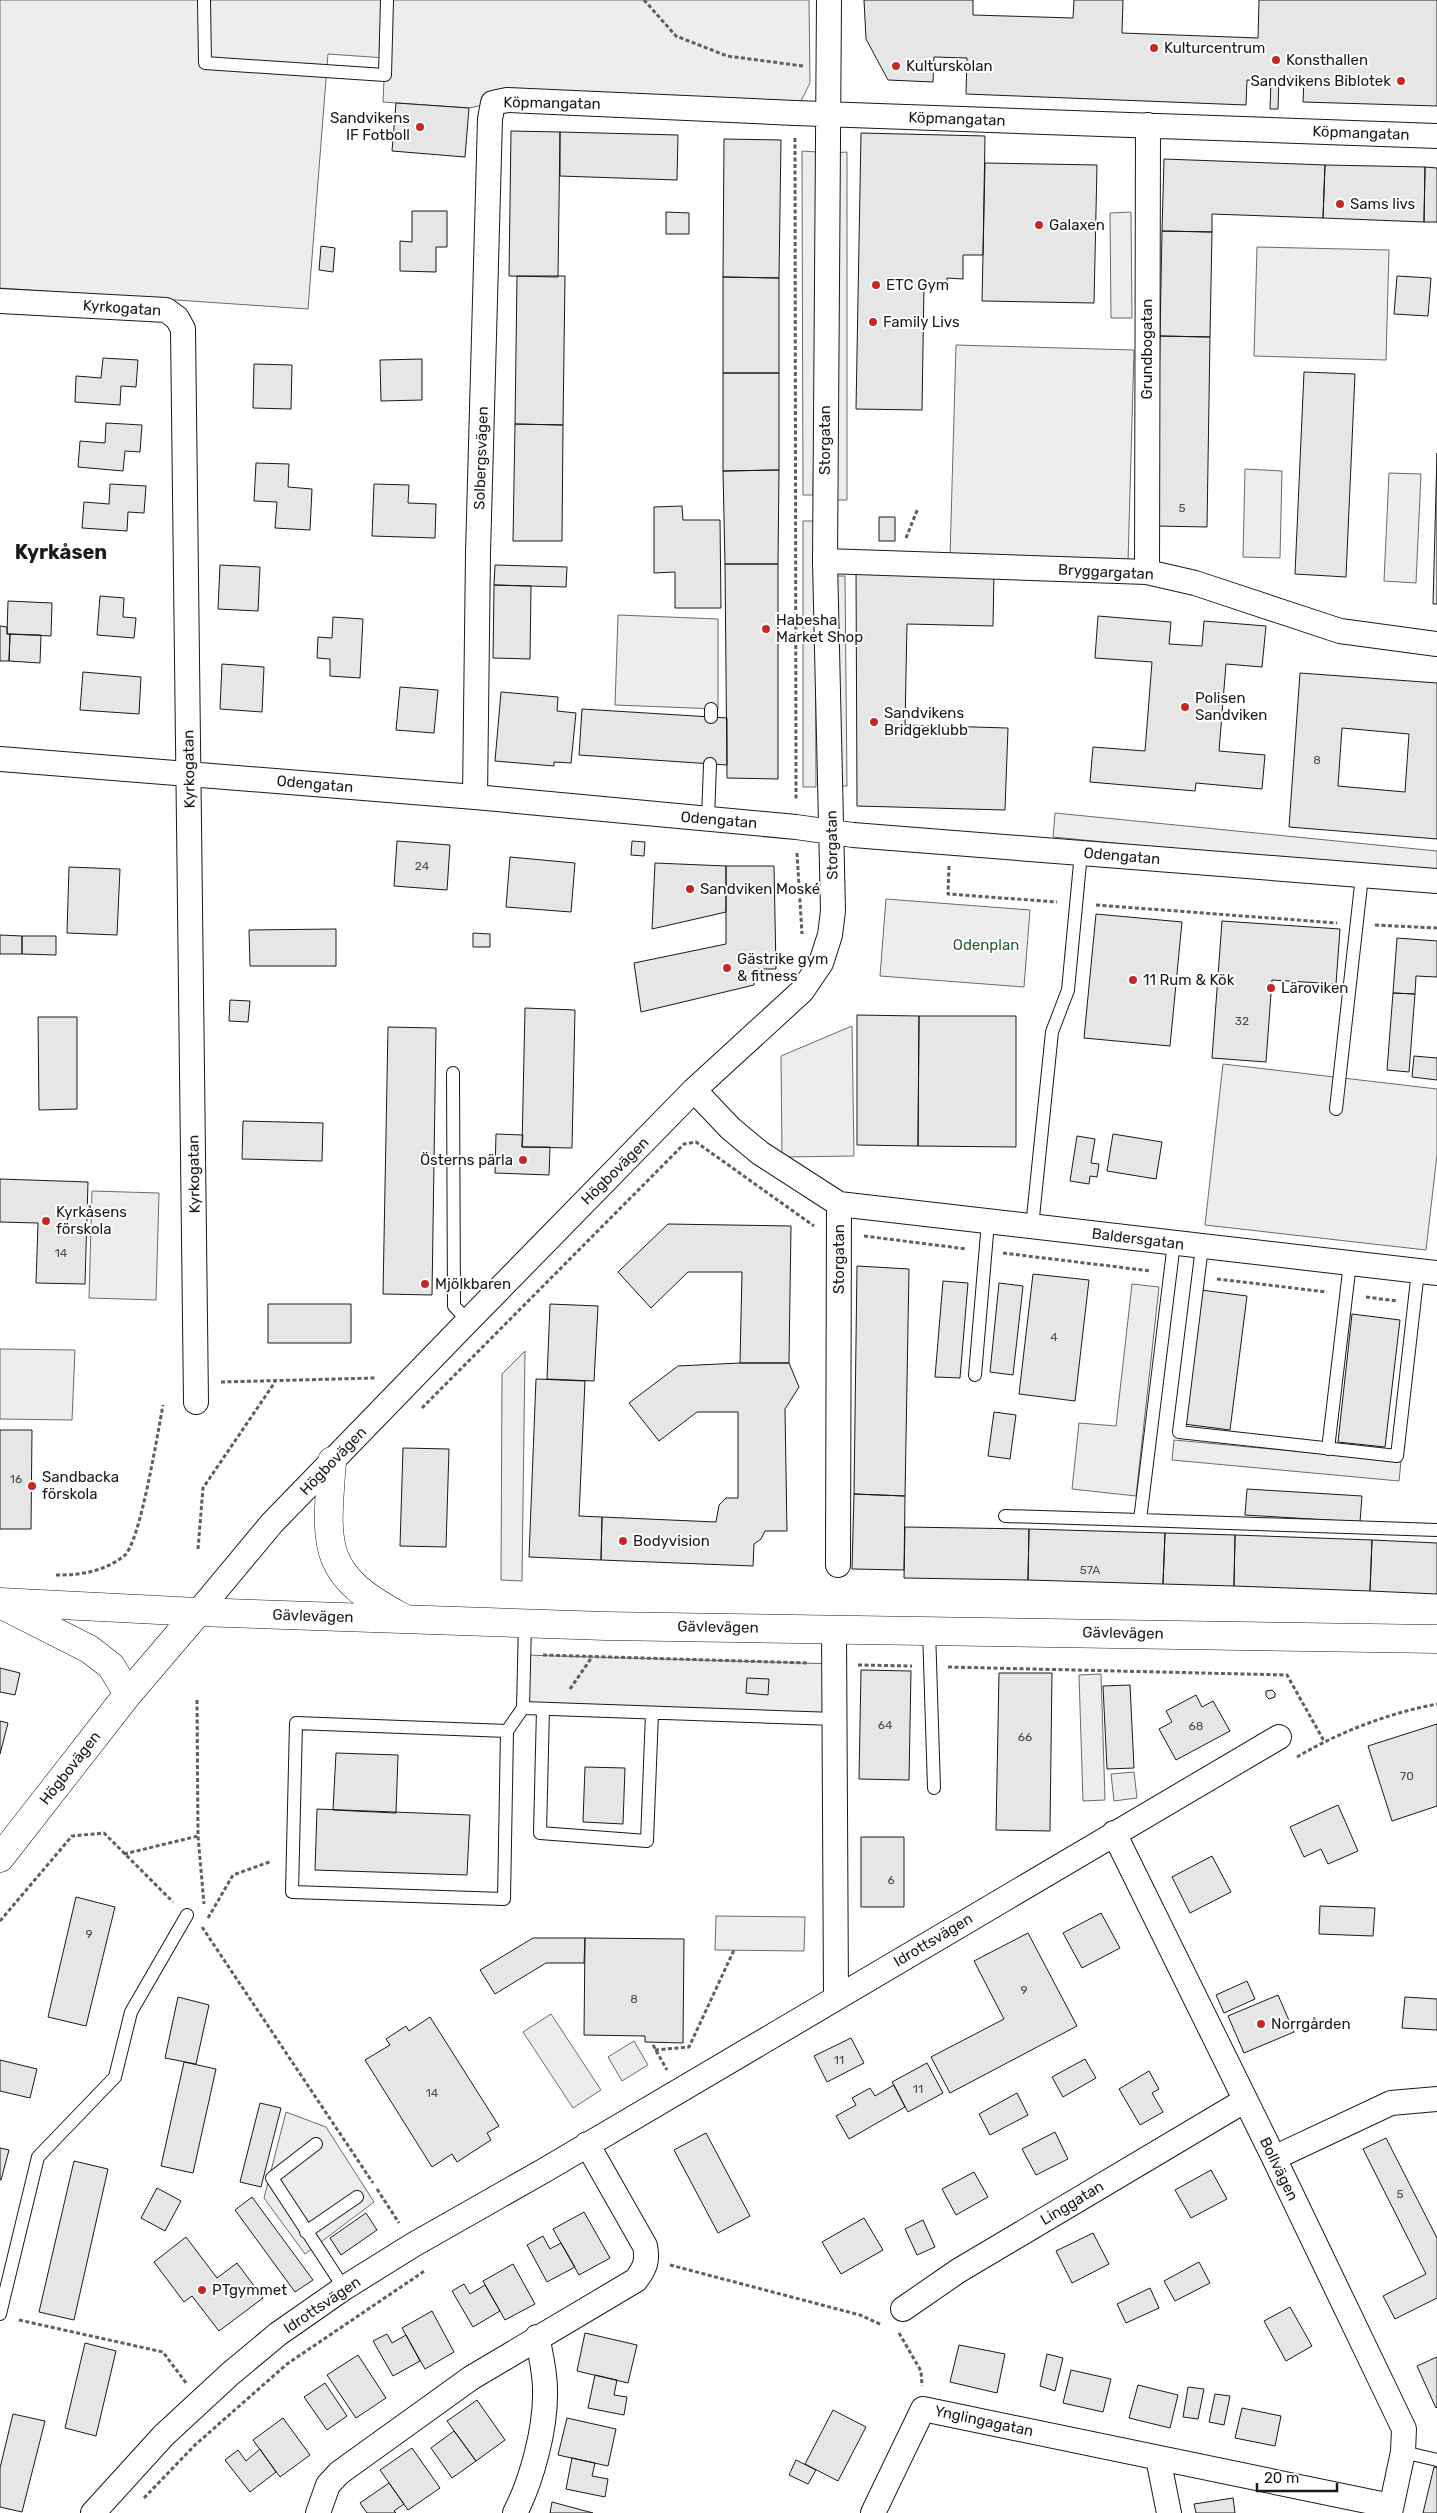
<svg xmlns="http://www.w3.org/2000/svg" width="1437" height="2513" font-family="Rubik,sans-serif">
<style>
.built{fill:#ededed;stroke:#6a6a6a}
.building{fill:#e6e6e6;stroke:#1a1a1a;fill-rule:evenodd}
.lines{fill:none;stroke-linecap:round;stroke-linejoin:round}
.lane-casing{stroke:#1a1a1a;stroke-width:14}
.street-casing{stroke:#1a1a1a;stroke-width:26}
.secondary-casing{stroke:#1a1a1a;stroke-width:29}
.path{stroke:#5f5f5f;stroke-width:3;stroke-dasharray:4 2.5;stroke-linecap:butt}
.lane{stroke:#fff;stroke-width:12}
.street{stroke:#fff;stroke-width:24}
.secondary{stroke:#fff;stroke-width:28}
.poi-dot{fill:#c62828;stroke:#fff;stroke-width:2}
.labels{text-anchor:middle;stroke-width:4;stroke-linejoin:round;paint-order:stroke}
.number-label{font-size:12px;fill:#4d4d4d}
.poi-label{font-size:15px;fill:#1a1a1a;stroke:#fff;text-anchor:start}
.street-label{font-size:15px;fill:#1a1a1a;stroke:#fff}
.park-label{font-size:15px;fill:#2b5a34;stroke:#fff}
.district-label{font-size:20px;font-weight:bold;fill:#1a1a1a;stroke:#fff}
</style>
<rect width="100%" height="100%" fill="#fff"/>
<path class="built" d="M0,0H809L810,83L795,113L493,103L469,108L383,102L385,58L328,54L308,309L0,288Z
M802,151L818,152L813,495H803Z
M847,152V500H832V153Z
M1131,212L1132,318H1111L1110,213Z
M1257,247L1389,250L1386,360L1254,356Z
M956,345L1134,350L1128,562L950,557Z
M1245,469L1282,471L1280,558L1243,557Z
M1389,473L1421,474L1416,583L1384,581Z
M803,521H815L816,787H803Z
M833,576H845L847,786H835Z
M618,615L718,619V709L615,705Z
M1055,813L1437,851V875L1053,837Z
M886,899L1030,910L1024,987L880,976Z
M852,1026L854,1156L782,1157L781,1056Z
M1223,1064L1437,1089V1155L1426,1250L1205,1225Z
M92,1191L159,1193L156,1300L89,1298Z
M1132,1284L1159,1287L1136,1496L1072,1489L1079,1423L1116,1426Z
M0,1349L75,1350L72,1420L0,1419Z
M525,1351L522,1581L501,1580L502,1374Z
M1174,1440L1401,1461L1399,1481L1172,1460Z
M524,1655L835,1664V1719L523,1708Z
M1101,1674L1105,1800L1083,1801L1079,1675Z
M1134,1772L1137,1798L1114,1801L1111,1774Z
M716,1916L805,1917L804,1951L715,1950Z
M551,2014L601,2090L573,2108L523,2032Z
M634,2041L648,2065L622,2081L608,2057Z
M286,2112L326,2127L374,2202L305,2254L264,2198Z"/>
<path class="building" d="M864,0H973V15L1073,18L1074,0H1123L1122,33L1258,38L1259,0H1437V106L1303,102L1304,78L1279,77L1278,109H1270L1271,81L1247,80L1246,105L966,94L967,58L934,57L933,82L888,80L866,39Z
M396,103L469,108L465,157L392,151Z
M511,131L560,132L558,277L509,276Z
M560,132L678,135L677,180L560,176Z
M861,133L985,136L983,255H963V279L947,278V285H924L922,410L856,409Z
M724,139L781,140L779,278L723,277Z
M1164,159L1325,165L1323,218L1212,214V232L1162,231Z
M985,163L1097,165L1094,303L982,301Z
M1325,165L1425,167L1424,222L1323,218Z
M1425,167L1437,168V222H1424Z
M412,211H447V247H436V272L400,271V241L412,242Z
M666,212L689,213V234H666Z
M1162,231L1212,232L1210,337L1160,336Z
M321,246L335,248L333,272L319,270Z
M517,276H565L563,425L515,424Z
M1397,276L1431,278L1428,316L1394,314Z
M723,277L779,278V373H723Z
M1160,336L1210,337L1207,527L1157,526Z
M103,358L138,360L136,387L121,386L120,405L75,402L76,376L101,378Z
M422,359V400L381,401L380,360Z
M254,364L292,365L291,409L253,408Z
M1304,372L1355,374L1346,577L1295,574Z
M723,373H779V470L723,471Z
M106,423L142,425L140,452L125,451L123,471L78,467L80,441L105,443Z
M515,424L563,425L562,541H513Z
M1437,453V604H1433Z
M256,463L289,464L288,487L312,489L310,530L275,528L277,502L254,501Z
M779,470L778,564H725L723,471Z
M110,484L146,486L144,513L128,512L127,531L82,528L84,502L109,504Z
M374,484L409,485L408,503L436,504L435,538L372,536Z
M682,506L683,520H720L721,608H675V572L654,573V507Z
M879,517H895V541H879Z
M725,564H778V779L727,778Z
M220,565L260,567L258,611L218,609Z
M495,565L567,567L566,587L494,585Z
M856,567L994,572L993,626L907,624L905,725L1008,728L1005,810L857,806Z
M494,585L531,586L530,659L493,658Z
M100,596L124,598L123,617L136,618L134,638L97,635Z
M8,601L52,603L51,636L7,634Z
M1098,616L1171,622L1169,644L1202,646L1204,621L1266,626L1262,667L1226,664L1219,751L1265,755L1262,789L1196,783L1195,791L1090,782L1093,747L1145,751L1152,662L1095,658Z
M333,617L363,619L360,678L330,676V659L317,658L318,637L332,638Z
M0,626L7,627V634H10L9,661H0Z
M10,634L41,635L40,663L9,661Z
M222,664L264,667L262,712L220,709Z
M83,672L141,677L139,714L80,710Z
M1300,673L1437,683V839L1289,827ZM1342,728L1409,734L1405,792L1338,786Z
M400,687L438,690L434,733L396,730Z
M501,692L558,697L557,711L576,713L571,763L554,762V766L495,761Z
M582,709L727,718V765L579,755Z
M397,841L450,845L447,890L394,886Z
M632,841L645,842L644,856L631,855Z
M510,857L575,863L571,912L506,907Z
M655,863L726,866V912L652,929Z
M726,866H774L776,969H754V985L641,1012L634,963L726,944Z
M69,867L120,869L117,935L67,933Z
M1096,914L1182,922L1170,1046L1084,1038Z
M1222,921L1340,929L1336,984L1272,980L1266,1062L1212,1058Z
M336,929V966H250L249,930Z
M473,933L490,934V947H473Z
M0,935L22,936V954H0Z
M22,936H56V955L22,954Z
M1397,938L1437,941V977L1416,976L1415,994L1393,993Z
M1393,993L1415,994L1409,1072L1387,1070Z
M230,1000L250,1001L248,1022L229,1021Z
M525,1008L575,1010L572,1148L522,1147Z
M857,1015L919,1016L918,1146L857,1145Z
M919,1016H1016V1147L918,1146Z
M38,1017H77V1109L39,1110Z
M388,1027L436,1028L432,1295L383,1294Z
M1414,1056L1437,1058V1080L1412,1077Z
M243,1121L323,1123L322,1161L242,1159Z
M496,1134L523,1135L522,1147H550L549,1175L495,1173Z
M1113,1134L1162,1142L1156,1179L1107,1171Z
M1077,1136L1095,1139L1091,1163L1099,1164L1097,1177L1090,1176L1089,1184L1070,1181Z
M0,1179L88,1182L85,1284L36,1283L38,1223L0,1222Z
M668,1224L791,1226L789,1363H740L742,1272H688L651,1308L618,1272Z
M857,1266L909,1269L905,1496L854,1494Z
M1033,1274L1089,1280L1075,1401L1019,1394Z
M943,1281L968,1283L960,1378L935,1377Z
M999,1283L1023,1286L1013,1375L990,1372Z
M1201,1290L1247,1296L1230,1430L1184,1424Z
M268,1304H351V1343H268Z
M550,1304L598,1306L594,1381L547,1379Z
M1352,1314L1400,1320L1385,1447L1338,1442Z
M740,1363H789L799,1387L785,1409L787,1531H765L761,1539L754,1544L753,1566L601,1560L602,1517L716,1522L719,1505L726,1498H738V1412H697L659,1441L629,1403L678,1366Z
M536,1379L585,1381L579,1516L602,1517L601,1560L529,1557Z
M994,1412L1016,1415L1010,1459L988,1456Z
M0,1430H32L31,1529H0Z
M403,1448L449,1449L446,1547L400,1546Z
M1247,1489L1362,1496L1360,1522L1245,1515Z
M854,1494L905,1496L904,1570L852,1569Z
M905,1527L1029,1529L1028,1580L904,1578Z
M1029,1529L1165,1533L1163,1584L1028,1580Z
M1165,1533L1235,1535L1234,1586L1163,1584Z
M1235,1535L1372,1540L1370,1591L1234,1586Z
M1372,1540L1437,1543V1594L1370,1591Z
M0,1668L20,1673L15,1695L0,1692Z
M861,1670L911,1671L909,1780L859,1779Z
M999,1673H1052L1050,1831L996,1830Z
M747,1678L769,1679L768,1695L746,1693Z
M1130,1685L1134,1768L1107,1769L1103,1686Z
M1272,1690L1275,1693V1697L1269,1699L1266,1696V1691Z
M1196,1695L1202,1707L1213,1701L1230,1731L1176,1760L1159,1729L1172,1722L1166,1711Z
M0,1721L8,1723L0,1754Z
M1437,1724V1806L1392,1821L1368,1746Z
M336,1753L398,1755L396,1813L333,1810Z
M585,1767L625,1768L623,1824L583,1822Z
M1338,1805L1358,1851L1328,1864L1321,1849L1304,1857L1290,1827Z
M317,1809L470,1815L467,1875L315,1870Z
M861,1837H904V1907H861Z
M1212,1856L1231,1892L1190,1913L1172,1877Z
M76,1897L115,1907L86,2026L48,2017Z
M1320,1906L1375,1908L1373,1936L1319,1934Z
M1101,1913L1120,1948L1082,1968L1063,1933Z
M1028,1933L1077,2026L950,2093L931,2057L1004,2019L974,1961Z
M533,1938H585L584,1963H546L495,1994L480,1970Z
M585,1938L684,1939L683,2043L645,2042V2036L584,2035Z
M1247,1981L1255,1999L1224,2013L1216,1995Z
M1278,1995L1294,2032L1244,2053L1228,2016Z
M178,1997L209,2005L196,2064L165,2058Z
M1405,1997L1437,1999V2030L1402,2028Z
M430,2017L499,2126L487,2133L491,2140L457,2162L452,2154L432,2167L365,2060L390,2045L386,2039L406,2026L409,2031Z
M851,2038L864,2063L827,2082L814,2056Z
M1085,2059L1096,2078L1063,2097L1052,2077Z
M0,2060L37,2069L30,2098L0,2091Z
M184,2062L216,2069L193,2173L161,2166Z
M927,2063L943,2093L908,2112L892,2082Z
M1149,2071L1159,2089L1152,2093L1163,2112L1140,2125L1119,2089Z
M894,2085L905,2107L849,2139L836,2116L856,2105L852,2098L870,2088L875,2096Z
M1017,2093L1028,2115L990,2135L979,2114Z
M260,2103L281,2108L261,2187L240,2182Z
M1055,2132L1068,2159L1036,2175L1022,2149Z
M706,2133L750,2216L718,2233L674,2150Z
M1386,2138L1437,2238V2298L1395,2319L1383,2296L1426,2274L1363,2149Z
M0,2148L9,2150L1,2180H0Z
M74,2161L108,2169L74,2320L39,2312Z
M1211,2170L1227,2199L1191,2218L1175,2190Z
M974,2172L988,2197L956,2215L942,2189Z
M157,2188L181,2201L165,2231L141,2218Z
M252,2197L313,2280L295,2292L235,2210Z
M584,2212L610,2258L579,2275L553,2229Z
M366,2213L377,2230L341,2255L330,2238Z
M864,2218L883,2250L841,2274L822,2242Z
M923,2220L935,2247L917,2255L905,2229Z
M1093,2233L1109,2264L1072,2283L1056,2251Z
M543,2236L550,2249L561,2243L575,2267L547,2282L527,2245Z
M186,2237L217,2278L237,2263L263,2298L219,2331L192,2296L184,2302L154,2262Z
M1199,2262L1210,2283L1175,2301L1164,2281Z
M513,2264L535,2304L505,2320L483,2281Z
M464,2284L470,2294L485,2285L500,2311L473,2327L452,2291Z
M1150,2288L1159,2308L1126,2323L1117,2304Z
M1290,2307L1312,2346L1286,2361L1264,2321Z
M432,2311L454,2352L425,2369L402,2328Z
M585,2333L637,2345L628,2383L577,2371Z
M387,2334L392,2343L406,2335L420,2361L393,2376L373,2341Z
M85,2343L116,2351L96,2436L65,2428Z
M959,2345L1005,2354L997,2393L950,2382Z
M1047,2354L1063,2358L1055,2391L1040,2386Z
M358,2355L386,2398L356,2418L327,2375Z
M1437,2357V2407L1436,2408L1417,2366Z
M1071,2370L1111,2379L1103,2412L1063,2403Z
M595,2375L617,2380L614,2395L627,2397L624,2415L588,2408Z
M325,2383L347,2416L327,2430L304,2397Z
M1138,2385L1178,2395L1170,2428L1129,2418Z
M1188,2387L1204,2389L1198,2419L1183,2417Z
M1215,2394L1230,2396L1224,2425L1209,2422Z
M477,2400L505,2440L476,2461L447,2421Z
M1242,2408L1281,2416L1275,2446L1235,2438Z
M833,2410L866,2427L838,2481L805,2464Z
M13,2414L45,2421L22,2512L0,2507V2468Z
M283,2418L310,2455L280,2477L253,2440Z
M567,2418L616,2429L608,2466L558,2455Z
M454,2431L476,2461L452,2478L431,2448Z
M412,2448L440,2488L408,2510L380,2470Z
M260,2449L276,2472L250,2492L225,2460L238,2450L246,2461Z
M572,2458L595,2463L592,2476L608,2479L605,2497L566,2489Z
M796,2460L816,2470L808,2484L789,2475Z
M1434,2467L1437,2468V2513H1423Z
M389,2483L404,2504L394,2511L396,2513H367L360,2503Z
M1233,2498L1235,2513H1196L1194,2504Z
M552,2502L593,2513H550Z"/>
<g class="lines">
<defs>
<path id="lane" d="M204,0L205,63L385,75L387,0
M711,717V709
M708,819L710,764
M453,1073L454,1306L468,1321
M1336,1109L1362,876
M1032,1227L1052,1032L1068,990L1081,853
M1174,1243L1140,1520L1437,1530
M1202,1247L1179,1432L1397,1456L1418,1271
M975,1375L988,1222
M1328,1449L1350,1263
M1005,1516L1140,1520
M929,1630L934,1788
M523,1708L835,1719
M543,1709L540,1833L647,1841L652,1713
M507,1731L504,1899L292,1892L296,1723L507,1731L523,1708L525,1623
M316,2144L272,2178L344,2288
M306,2232L357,2197
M0,2314L38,2157L115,2077L131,2012L187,1915
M1403,2452L1437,2460"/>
<path id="street" d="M0,301L166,310L177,318L183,329L196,1402
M825,561L1147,572L1195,583L1340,631L1437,644
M1147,572L1148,125
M0,759L475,797L796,827L853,835L1437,881
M475,797L478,553L490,119L493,103L507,100L795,113L1437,136
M694,1090L730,1128L760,1153L839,1204L838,1565
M839,1204L1437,1273
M198,1612L272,1523L468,1321L694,1090L802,991L821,963L830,935L833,911L825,561L829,0
M834,1629L836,1997
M1114,1833L1274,2158L1404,2429L1403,2452L1390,2513
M1274,2158L1391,2103L1437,2099
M903,2309L958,2271L1244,2101
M1158,2458L1169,2513
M93,2513L164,2435L230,2374L278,2334L344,2288L413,2245L545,2170L1279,1737
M318,2513L328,2485L339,2473L471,2378L636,2280C645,2268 648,2261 645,2246L587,2144
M515,2513C532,2480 546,2428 545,2390C545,2372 541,2355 537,2337
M873,2513L923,2409L1391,2506"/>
<path id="secondary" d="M332,1461C326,1545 319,1574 402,1617
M0,1602L198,1612L605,1626L1437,1639
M6,1607L89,1649L111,1666L128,1694
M0,1858L128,1694L198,1612"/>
</defs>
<use href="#lane" class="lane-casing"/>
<use href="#street" class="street-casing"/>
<use href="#secondary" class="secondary-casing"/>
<path class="path" d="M644,0L676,36L727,56L803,66
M795,138L796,801
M906,538L918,508
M797,853L802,934
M949,866L948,894L1057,902
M1096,905L1337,923
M1375,925L1437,928
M864,1236L967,1249
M1003,1253L1151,1271
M1217,1279L1327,1292
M1366,1297L1397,1301
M221,1382L375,1378
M422,1408L684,1144L696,1142L814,1226
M198,1549L203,1488L275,1382
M56,1575C81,1575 103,1572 124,1556C140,1544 158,1431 163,1405
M543,1655L809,1663
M858,1665L912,1666
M948,1667L1287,1675L1324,1741
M570,1689L592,1657
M197,1700L198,1836L204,1904
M1297,1757C1339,1732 1389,1713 1437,1704
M124,1854L198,1836
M208,1918L233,1875L272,1861
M0,1921L72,1836L104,1833L173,1902
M202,1927L373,2183
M653,2045L667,2070
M655,2050L689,2047L734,1950
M377,2189L399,2223
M670,2265L860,2315L882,2325
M19,2320L163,2352L186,2383
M899,2333L921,2371L922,2386
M144,2498L195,2445L287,2364L426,2270"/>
<use href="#lane" class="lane"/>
<use href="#street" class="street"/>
<use href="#secondary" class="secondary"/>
</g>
<g class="poi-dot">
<circle cx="1154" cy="48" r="5"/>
<circle cx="1276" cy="60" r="5"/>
<circle cx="896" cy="66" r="5"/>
<circle cx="1401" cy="81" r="5"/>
<circle cx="420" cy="127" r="5"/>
<circle cx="1340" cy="204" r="5"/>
<circle cx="1039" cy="225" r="5"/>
<circle cx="876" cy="285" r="5"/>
<circle cx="873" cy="322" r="5"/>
<circle cx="766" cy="629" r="5"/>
<circle cx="1185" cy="707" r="5"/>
<circle cx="874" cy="722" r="5"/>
<circle cx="690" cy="889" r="5"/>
<circle cx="727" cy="968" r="5"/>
<circle cx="1133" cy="980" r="5"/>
<circle cx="1271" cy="988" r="5"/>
<circle cx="523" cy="1160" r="5"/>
<circle cx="46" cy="1221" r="5"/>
<circle cx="425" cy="1284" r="5"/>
<circle cx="32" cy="1486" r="5"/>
<circle cx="623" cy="1541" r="5"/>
<circle cx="1261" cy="2024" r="5"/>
<circle cx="202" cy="2290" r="5"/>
</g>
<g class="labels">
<g class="number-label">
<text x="1182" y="512">5</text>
<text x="1317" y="764">8</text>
<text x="422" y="870">24</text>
<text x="1242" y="1025">32</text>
<text x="61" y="1257">14</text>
<text x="1054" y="1341">4</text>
<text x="16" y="1483">16</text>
<text x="1090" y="1574">57A</text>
<text x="885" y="1729">64</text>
<text x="1196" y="1730">68</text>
<text x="1025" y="1741">66</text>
<text x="1407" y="1780">70</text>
<text x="891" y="1884">6</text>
<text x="89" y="1938">9</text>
<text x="1024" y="1994">9</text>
<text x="634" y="2003">8</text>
<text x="839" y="2064">11</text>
<text x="918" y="2093">11</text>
<text x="432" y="2097">14</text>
<text x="1400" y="2198">5</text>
</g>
<g class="poi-label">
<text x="1164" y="53">Kulturcentrum</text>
<text x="1286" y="65">Konsthallen</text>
<text x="906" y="71">Kulturskolan</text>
<text x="1391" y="86" text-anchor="end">Sandvikens Biblotek</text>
<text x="410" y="123" text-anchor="end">Sandvikens<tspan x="410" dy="17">IF Fotboll</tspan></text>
<text x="1350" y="209">Sams livs</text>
<text x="1049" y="230">Galaxen</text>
<text x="886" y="290">ETC Gym</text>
<text x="883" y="327">Family Livs</text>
<text x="776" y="625">Habesha<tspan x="776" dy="17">Market Shop</tspan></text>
<text x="1195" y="703">Polisen<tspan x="1195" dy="17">Sandviken</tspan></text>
<text x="884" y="718">Sandvikens<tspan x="884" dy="17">Bridgeklubb</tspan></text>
<text x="700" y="894">Sandviken Moské</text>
<text x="737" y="964">Gästrike gym<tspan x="737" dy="17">&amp; fitness</tspan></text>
<text x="1143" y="985">11 Rum &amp; Kök</text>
<text x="1281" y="993">Läroviken</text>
<text x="513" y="1165" text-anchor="end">Österns pärla</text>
<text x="56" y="1217">Kyrkåsens<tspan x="56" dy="17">förskola</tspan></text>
<text x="435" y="1289">Mjölkbaren</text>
<text x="42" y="1482">Sandbacka<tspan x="42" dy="17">förskola</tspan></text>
<text x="633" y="1546">Bodyvision</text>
<text x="1271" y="2029">Norrgården</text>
<text x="212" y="2295">PTgymmet</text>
</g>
<g class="street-label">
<text transform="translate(552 103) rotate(1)" y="5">Köpmangatan</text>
<text transform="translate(957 119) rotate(2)" y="5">Köpmangatan</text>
<text transform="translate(1361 133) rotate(2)" y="5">Köpmangatan</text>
<text transform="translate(122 308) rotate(4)" y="5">Kyrkogatan</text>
<text transform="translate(1147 349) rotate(-90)" y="5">Grundbogatan</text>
<text transform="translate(825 440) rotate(-90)" y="5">Storgatan</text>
<text transform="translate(481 458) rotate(-88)" y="5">Solbergsvägen</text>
<text transform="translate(1106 572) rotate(3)" y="5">Bryggargatan</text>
<text transform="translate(189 769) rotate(-91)" y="5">Kyrkogatan</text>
<text transform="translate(315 784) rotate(5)" y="5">Odengatan</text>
<text transform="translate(719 820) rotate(5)" y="5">Odengatan</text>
<text transform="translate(832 845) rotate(-91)" y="5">Storgatan</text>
<text transform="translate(1122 856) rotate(5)" y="5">Odengatan</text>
<text transform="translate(615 1171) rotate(-45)" y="5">Högbovägen</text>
<text transform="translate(194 1174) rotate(-91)" y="5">Kyrkogatan</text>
<text transform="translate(1138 1239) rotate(7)" y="5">Baldersgatan</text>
<text transform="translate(839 1259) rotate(-90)" y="5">Storgatan</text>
<text transform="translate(333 1461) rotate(-46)" y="5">Högbovägen</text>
<text transform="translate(313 1616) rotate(2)" y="5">Gävlevägen</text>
<text transform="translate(718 1627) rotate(1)" y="5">Gävlevägen</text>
<text transform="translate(1123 1633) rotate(1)" y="5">Gävlevägen</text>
<text transform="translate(70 1768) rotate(-52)" y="5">Högbovägen</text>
<text transform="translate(933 1940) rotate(-31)" y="5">Idrottsvägen</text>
<text transform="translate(1279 2169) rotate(64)" y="5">Bollvägen</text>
<text transform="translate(1072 2203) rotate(-31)" y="5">Linggatan</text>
<text transform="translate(322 2305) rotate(-34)" y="5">Idrottsvägen</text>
<text transform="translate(984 2421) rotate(12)" y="5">Ynglingagatan</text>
</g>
<g class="park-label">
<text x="986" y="950">Odenplan</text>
</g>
<g class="district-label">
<text x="61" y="559">Kyrkåsen</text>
</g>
</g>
<path d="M1257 2483v8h80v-8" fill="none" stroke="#1a1a1a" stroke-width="2.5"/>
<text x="1264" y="2483" font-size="15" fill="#1a1a1a" stroke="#ffffff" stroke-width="4" paint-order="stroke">20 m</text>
</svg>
